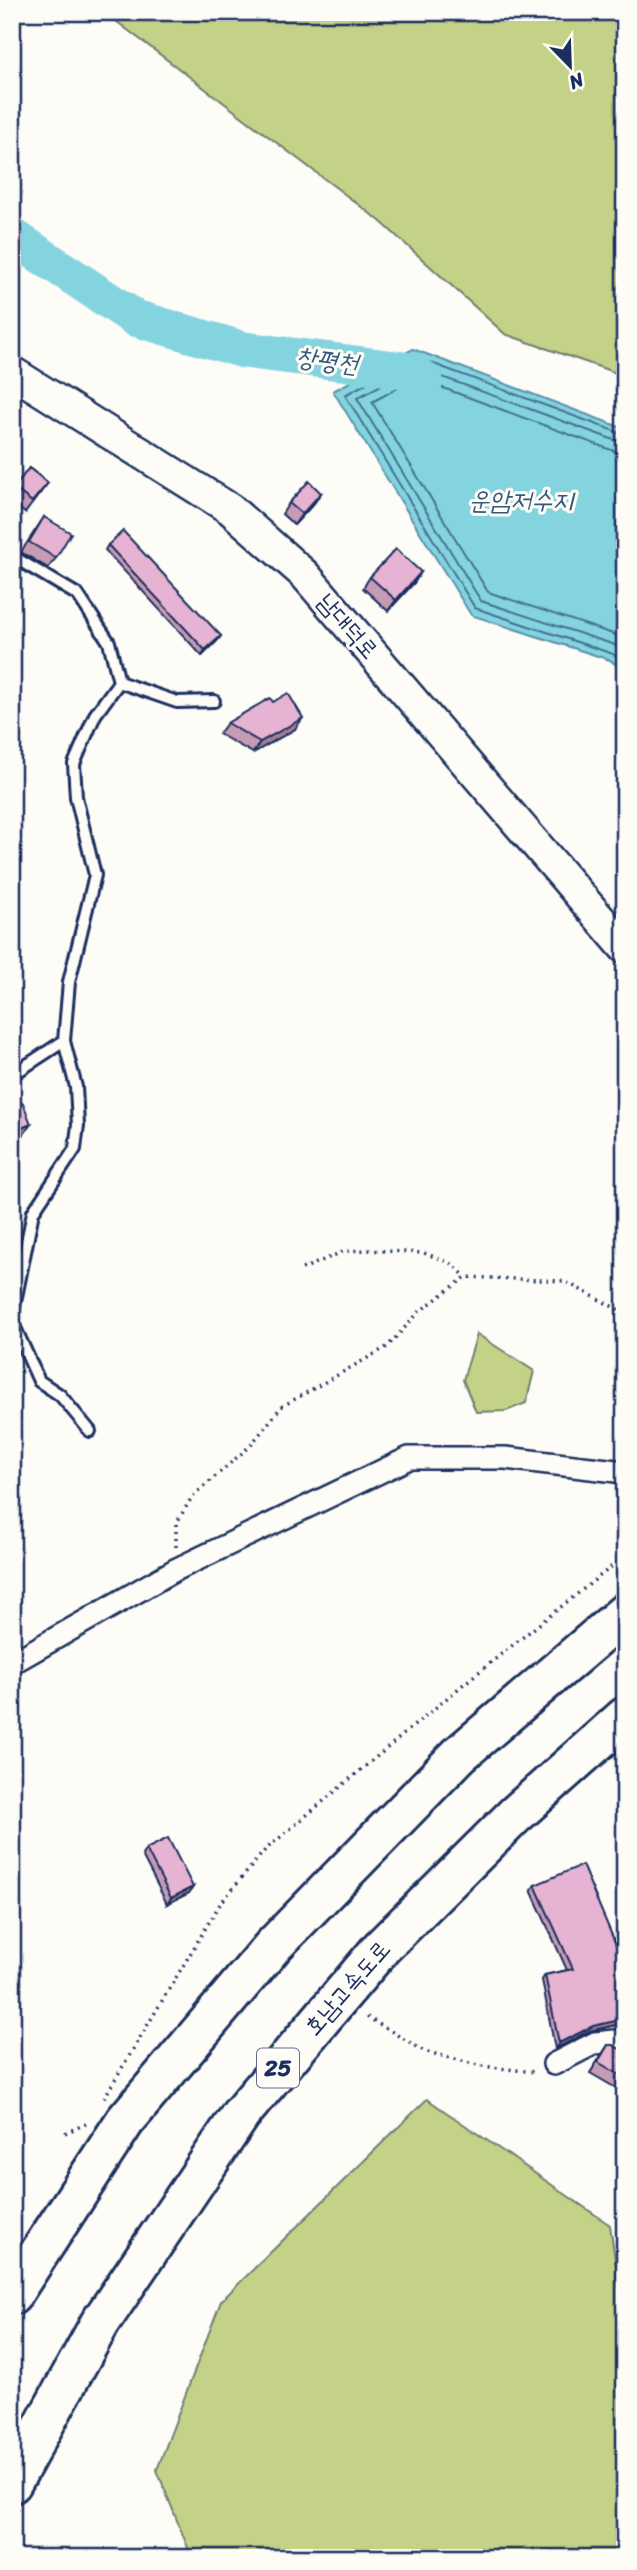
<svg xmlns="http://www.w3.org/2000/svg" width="637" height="2570" font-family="Sriracha,'Poor Story',sans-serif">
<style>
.green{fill:#c3d286;stroke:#6f8072;stroke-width:2}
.water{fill:#84d4df;stroke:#5a92ab;stroke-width:2}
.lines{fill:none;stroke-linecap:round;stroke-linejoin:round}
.shore{stroke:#457192;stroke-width:2}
.river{stroke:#84d4df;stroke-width:37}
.lane-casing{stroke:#1b2f5e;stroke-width:16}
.street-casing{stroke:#1b2f5e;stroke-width:26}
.secondary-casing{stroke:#1b2f5e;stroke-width:35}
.highway-casing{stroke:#1b2f5e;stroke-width:44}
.path{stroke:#1b2f5e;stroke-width:3.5;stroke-dasharray:2 5;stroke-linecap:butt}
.lane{stroke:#fdfcf7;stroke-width:10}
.street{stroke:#fdfcf7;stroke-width:21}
.secondary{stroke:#fdfcf7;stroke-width:30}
.highway{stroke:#fdfcf7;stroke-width:38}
.wall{fill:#c69bb5;stroke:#1b2f5e;stroke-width:2}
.shaded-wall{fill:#a17e93;stroke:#1b2f5e;stroke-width:2}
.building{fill:#e6b4d2;stroke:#1b2f5e;stroke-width:2}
.labels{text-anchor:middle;stroke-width:6;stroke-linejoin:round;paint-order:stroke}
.shield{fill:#fdfcf7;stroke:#5f6c8c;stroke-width:2}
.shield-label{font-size:23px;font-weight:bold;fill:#1b2f5e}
.street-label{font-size:24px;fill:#1b2f5e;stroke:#fdfcf7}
.water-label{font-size:26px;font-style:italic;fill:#35587e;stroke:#fdfcf7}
</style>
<rect width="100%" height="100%" fill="#fdfcf7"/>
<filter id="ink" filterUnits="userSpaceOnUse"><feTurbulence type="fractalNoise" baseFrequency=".0143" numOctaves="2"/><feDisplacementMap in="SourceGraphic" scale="14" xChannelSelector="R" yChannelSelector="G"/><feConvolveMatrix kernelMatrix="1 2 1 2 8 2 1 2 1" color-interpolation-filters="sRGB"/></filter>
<g filter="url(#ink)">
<path class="green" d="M104,12H625V376L505,334L380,221Z
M477,1334L534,1371L526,1403L506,1411L476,1412L463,1380Z
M427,2099L610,2225L625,2327V2558H192L157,2470L221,2301Z"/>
<path class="water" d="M413,349L625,429V672L610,660L471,615L333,391Z"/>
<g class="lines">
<path class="shore" d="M625,435L415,357L345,395L475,608L613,654L625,663
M625,444L415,367L357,398L481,601L615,645L625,652
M625,455L416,378L372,402L488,592L625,638"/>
<path class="river" d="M12,236L135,318L244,350L412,371L425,381"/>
<defs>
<path id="lane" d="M12,556L78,595L109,642L119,682L177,702L214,701
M12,1075L64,1041L69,982L95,875L76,797L74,764L95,715L119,682
M12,1317L33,1212L75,1149L78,1125L76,1087L64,1041
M12,1321L39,1381L60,1395L90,1431"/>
<path id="street" d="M12,1663L175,1570L409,1458H505L625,1472
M554,2064L595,2043L625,2040"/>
<path id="secondary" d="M12,372L230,509L305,575L625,948"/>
<path id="highway" d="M12,2295L125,2121L273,1946L460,1754L625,1613
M12,2483L100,2323L241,2114L382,1947L515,1815L625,1717"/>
</defs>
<use href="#lane" class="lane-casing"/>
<use href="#street" class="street-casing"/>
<use href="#secondary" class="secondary-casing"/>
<use href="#highway" class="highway-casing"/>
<path class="path" d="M302,1269L345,1251L368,1250L424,1253L451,1263L466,1277
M176,1547V1524L192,1497L251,1445L281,1407L387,1347L420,1311L466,1277L564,1281L625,1313
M367,2017L424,2051L481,2066L535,2072
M104,2098L220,1904L265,1850L465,1683L625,1556
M65,2133L86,2124"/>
<use href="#lane" class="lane"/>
<use href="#street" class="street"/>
<use href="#secondary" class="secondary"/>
<use href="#highway" class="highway"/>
</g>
<path class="wall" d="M29,468L48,483L25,513L12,503V490Z
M321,493L314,503L294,525L282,514L289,503Z
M44,517L56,558L48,568L21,552Z
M108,545L221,636L217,641L202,656L105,550Z
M421,572L414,583L388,611L363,588L370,577Z
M273,702L295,729L253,753L219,734L227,723Z
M146,1849L193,1887L189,1893L167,1904L142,1855Z
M535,1885L625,1966V2017L620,2019L616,2025L589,2031L555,2049L542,1980L545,1975L567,1970L531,1890Z
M608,2045L625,2052V2090L623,2092L590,2073Z"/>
<path class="shaded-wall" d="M321,493L314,503L294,525L302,514Z
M421,572L414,583L388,611L396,600Z
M221,636L217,641L202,656L205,650Z
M303,718L295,729L253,753L260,742Z
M31,1124L20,1140L12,1143V1132Z
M193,1887L189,1893L167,1904L171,1898Z
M625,2013V2017L619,2020L616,2025L589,2031L555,2049L559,2043L593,2026Z"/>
<path class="building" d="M29,468L48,483L32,502L14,488Z
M309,481L321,493L302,514L289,503Z
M44,517L71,533L56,558L29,542Z
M123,531L221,636L205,650L108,545Z
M396,549L421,572L396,600L370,577Z
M288,693L303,718L260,742L227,723L270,698L273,702Z
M23,1103L31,1124L12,1132V1107Z
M12,1440L16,1451L12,1452Z
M168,1838L193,1887L171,1898L146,1849Z
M582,1865L625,1966V2013L619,2016L620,2020L593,2026L559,2043L545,1975L573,1969L535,1885Z
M608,2045H613L625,2052V2078L598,2062Z"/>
</g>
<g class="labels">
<rect class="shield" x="257" y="2048.5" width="42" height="39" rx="5"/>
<g class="shield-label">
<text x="278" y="2076">25</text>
</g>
<g class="street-label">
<text transform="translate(348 626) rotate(49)" y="8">남대덕로</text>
<text transform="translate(347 1988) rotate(-49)" y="8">호남고속도로</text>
</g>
<g class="water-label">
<text transform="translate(327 360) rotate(7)" y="9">창평천</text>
<text x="521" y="509">운암저수지</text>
</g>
</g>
<rect width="637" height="2570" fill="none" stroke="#fdfcf7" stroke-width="42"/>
<rect x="21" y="21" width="595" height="2528" fill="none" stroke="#1b2f5e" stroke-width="2.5" filter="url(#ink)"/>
<g transform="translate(570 66) rotate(157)" stroke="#fdfcf7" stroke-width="5" paint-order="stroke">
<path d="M0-5L12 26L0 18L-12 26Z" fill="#1b2f5e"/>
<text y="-10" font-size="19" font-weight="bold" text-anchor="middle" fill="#1b2f5e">N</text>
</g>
</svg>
